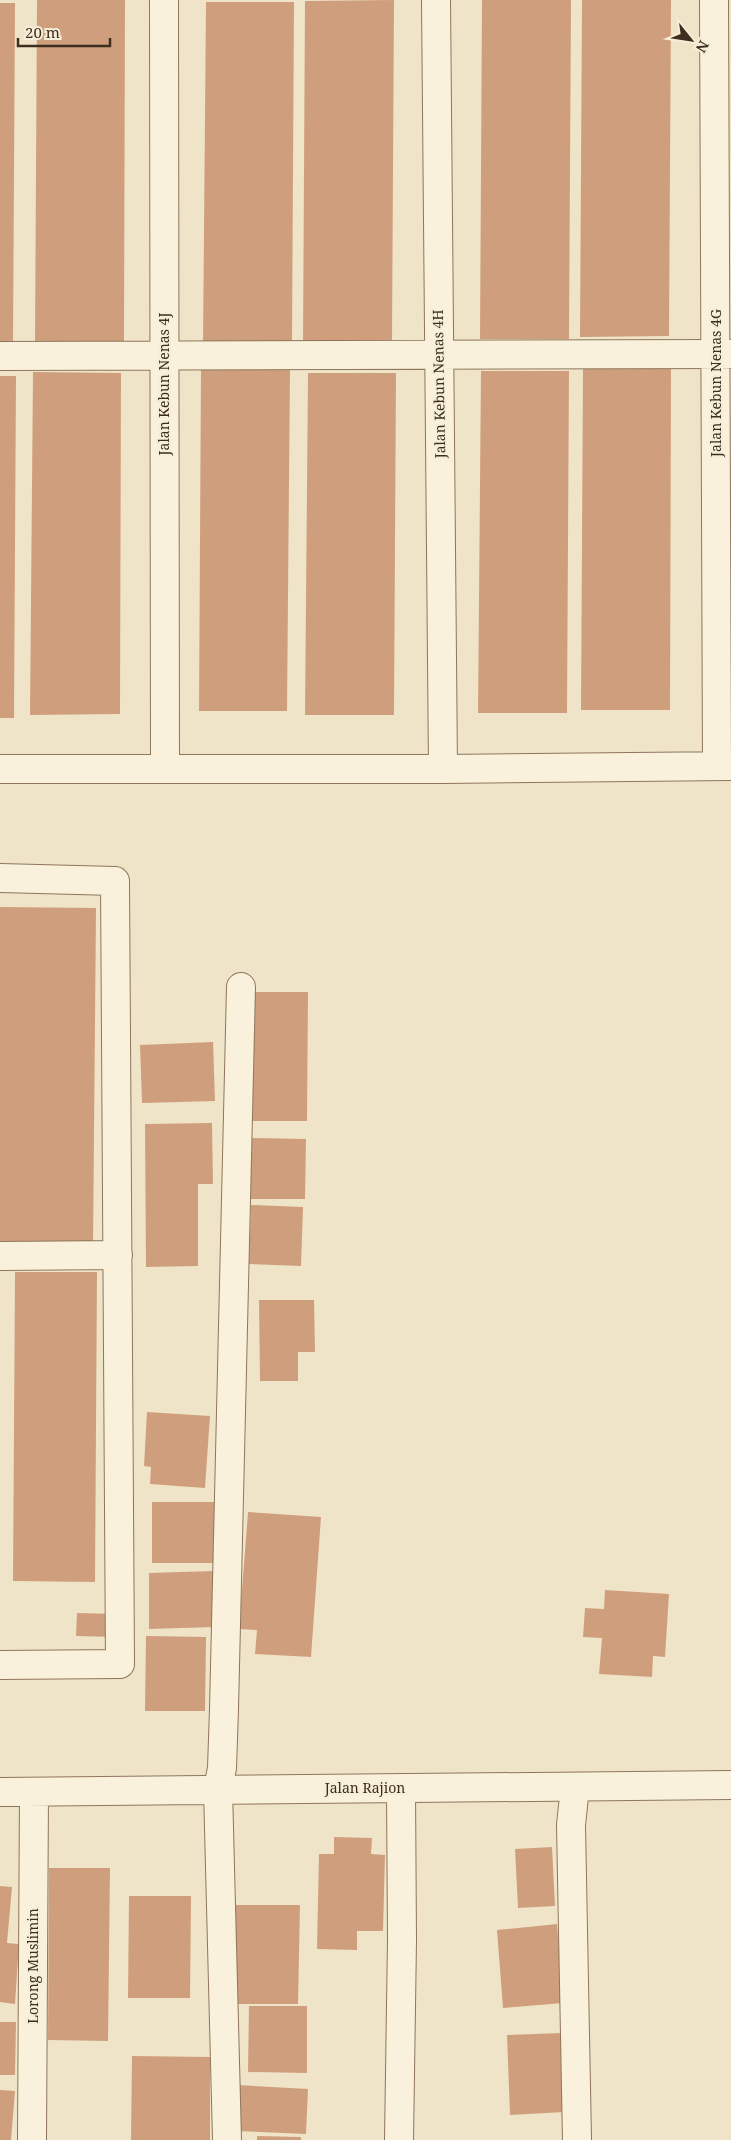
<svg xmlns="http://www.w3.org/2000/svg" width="731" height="2140" font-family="'Noto Serif',serif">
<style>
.building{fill:#cf9f7d}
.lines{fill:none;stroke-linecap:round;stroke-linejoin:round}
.minor-casing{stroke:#8d765c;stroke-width:30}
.minor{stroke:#faf1dc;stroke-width:28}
.labels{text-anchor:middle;stroke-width:4.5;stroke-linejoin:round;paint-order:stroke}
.street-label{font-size:14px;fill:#3d2e20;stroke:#f7eed8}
</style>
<rect width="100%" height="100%" fill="#f0e4c8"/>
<path class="building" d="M37,0H125L124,342H35Z
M394,0L392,342H303L305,1Z
M482,0H571L569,339H480Z
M582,0H671L669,336L580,337Z
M206,2H294L292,344H203Z
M0,3H15L13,344H0Z
M583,368H671L670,710H581Z
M201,369L290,370L287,711H199Z
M481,371H569L567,713H478Z
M33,372L121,373L120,714L30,715Z
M308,373H396L394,715H305Z
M0,376H16L14,718H0Z
M0,907L96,908L93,1249L0,1248Z
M249,992H308L307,1121H247Z
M213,1042L215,1101L142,1103L140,1045Z
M212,1123L213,1184H198V1266L146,1267L145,1124Z
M248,1138L306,1139L305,1199H248Z
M251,1205L303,1207L301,1266L249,1264Z
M15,1272H97L95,1582L13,1581Z
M259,1300H314L315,1352H298V1381H260Z
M147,1412L210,1416L205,1488L150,1484L151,1467L144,1466Z
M152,1502H217L216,1563H152Z
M248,1512L321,1517L311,1657L255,1654L257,1630L239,1629Z
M214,1571L215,1627L149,1629V1573Z
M605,1590L669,1594L665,1657L653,1656L652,1677L599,1674L602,1638L583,1637L585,1608L604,1609Z
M77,1613L116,1614V1637L76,1636Z
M146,1636L206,1637L205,1711H145Z
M334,1837L372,1838L371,1854L385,1855L383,1931H357V1950L317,1949L319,1854H334Z
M552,1847L555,1906L518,1908L515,1849Z
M49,1868H110L108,2041L48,2040Z
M0,1886L12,1887L7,1943L19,1944L15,2004L0,2002Z
M129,1896H191L190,1998H128Z
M228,1905H300L298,2004H227Z
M557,1924L563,2003L503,2008L497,1930Z
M249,2006H307V2073L248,2072Z
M0,2022H16L15,2075H0Z
M562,2033L565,2112L510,2115L507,2035Z
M132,2056L210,2057V2140H131Z
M238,2085L308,2089L306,2134L236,2131Z
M0,2090L15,2091L11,2140H0Z
M257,2136L301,2137V2140H257Z"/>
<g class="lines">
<defs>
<path id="minor" d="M164,0L165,767
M436,0L443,769
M714,0L717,766
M0,356L731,354
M0,769H443L731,766
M0,878L115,881L120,1664L0,1665
M0,1256L118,1255
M575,1787L571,1825L577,2140
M0,1792L731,1785
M32,2140L34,1792
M227,2140L218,1789L222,1768L224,1709L241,987
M399,2140L402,1940L401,1788"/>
</defs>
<use href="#minor" class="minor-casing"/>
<use href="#minor" class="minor"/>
</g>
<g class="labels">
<g class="street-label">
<text transform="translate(716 383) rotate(-90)" y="5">Jalan Kebun Nenas 4G</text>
<text transform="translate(164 384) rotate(-90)" y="5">Jalan Kebun Nenas 4J</text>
<text transform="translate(439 384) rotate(-91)" y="5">Jalan Kebun Nenas 4H</text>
<text x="365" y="1793">Jalan Rajion</text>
<text transform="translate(33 1966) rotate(-90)" y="5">Lorong Muslimin</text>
</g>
</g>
<g transform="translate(691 40) rotate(120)" stroke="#f7eed8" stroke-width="4" paint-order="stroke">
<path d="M0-4L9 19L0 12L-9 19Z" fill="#3d2e20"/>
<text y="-8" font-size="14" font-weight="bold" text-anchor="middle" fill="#3d2e20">N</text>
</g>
<path d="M18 38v8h92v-8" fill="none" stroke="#3d2e20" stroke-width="2.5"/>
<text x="25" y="38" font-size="15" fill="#3d2e20" stroke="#f7eed8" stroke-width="4" paint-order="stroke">20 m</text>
</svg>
